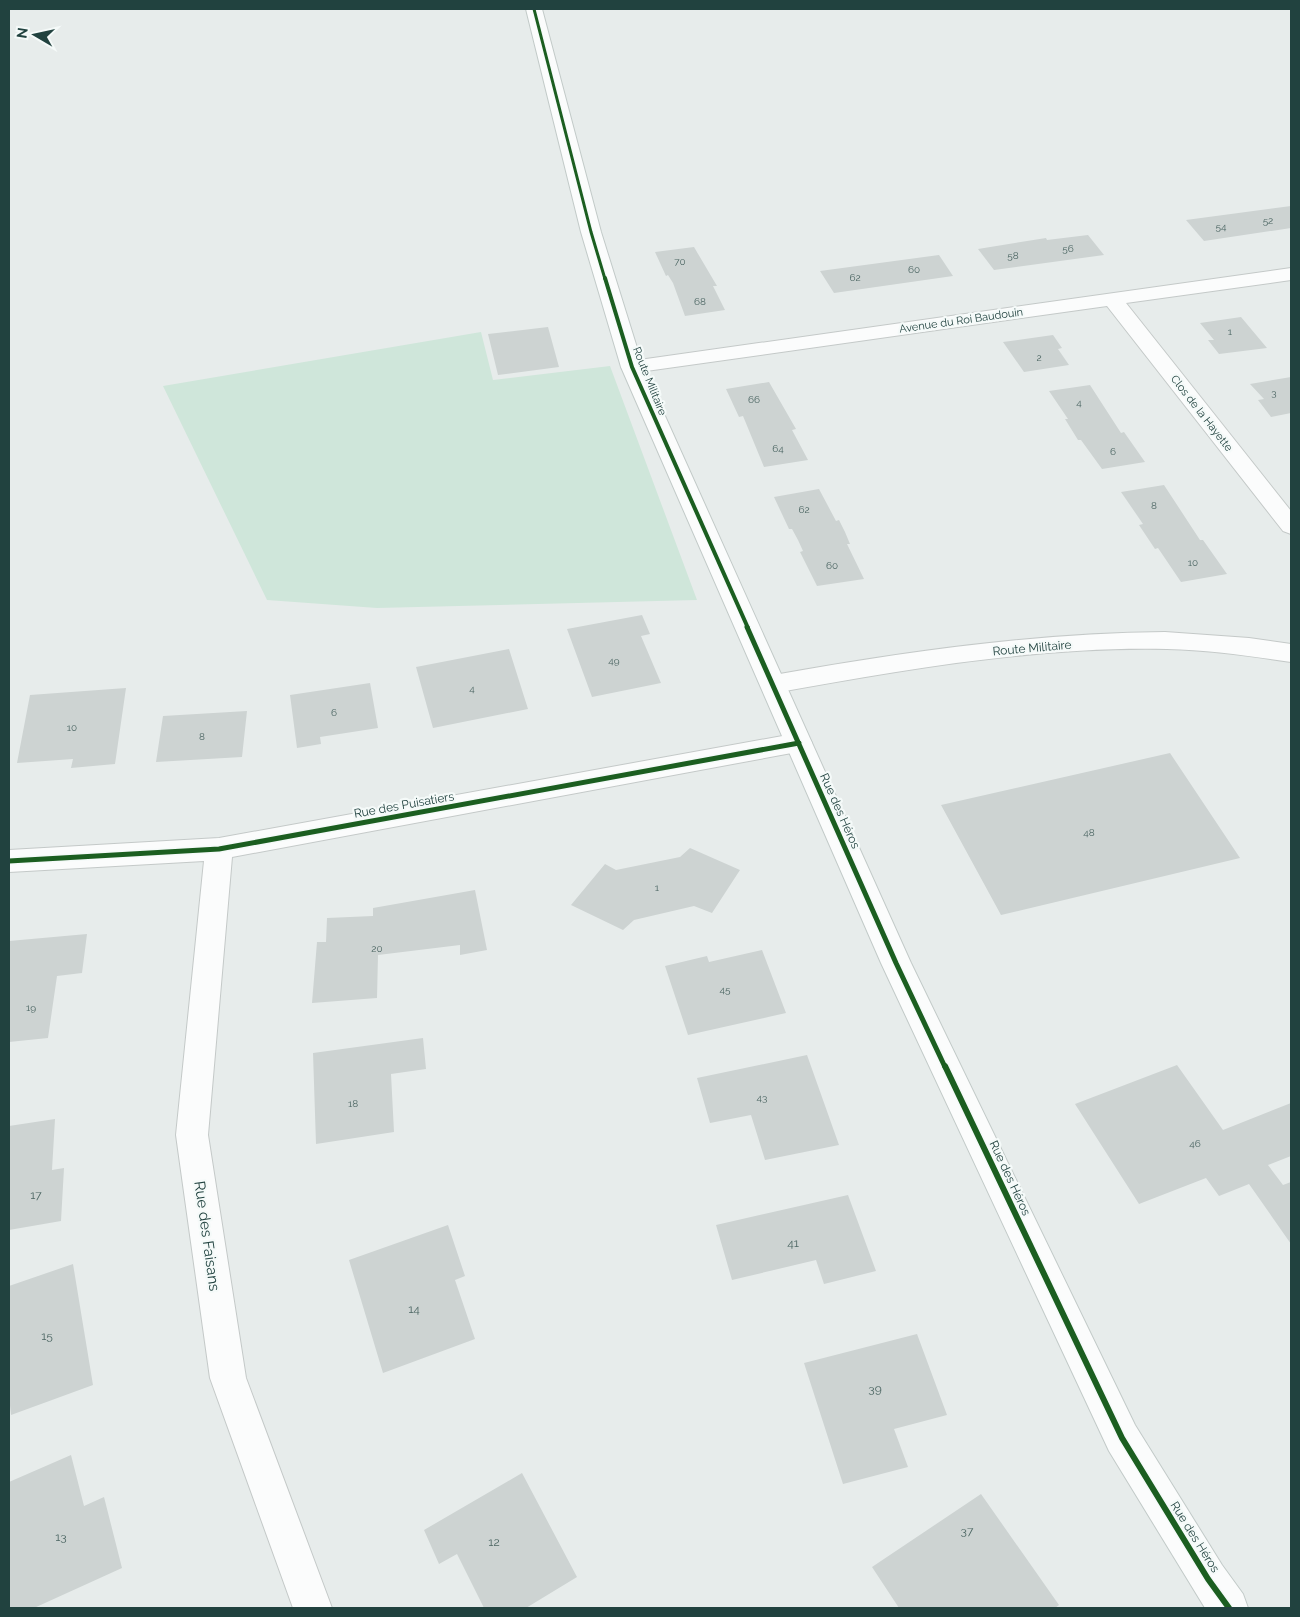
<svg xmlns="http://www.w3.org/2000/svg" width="1300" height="1617" font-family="Raleway,sans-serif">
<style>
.green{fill:#cfe6da}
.building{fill:#cdd3d2}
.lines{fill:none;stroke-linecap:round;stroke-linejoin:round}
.street-casing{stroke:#c4c9c8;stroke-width:2}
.secondary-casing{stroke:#c2cac8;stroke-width:2}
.street{fill:#fbfcfc;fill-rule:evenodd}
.secondary{fill:#fbfcfc;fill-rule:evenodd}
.cycleway-far3-casing{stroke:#f5faf9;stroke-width:5}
.cycleway-far2-casing{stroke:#f5faf9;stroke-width:6}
.cycleway-far1-casing{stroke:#f5faf9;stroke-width:8}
.cycleway-casing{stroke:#f5faf9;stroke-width:9}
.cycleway-far3{stroke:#1b5e20;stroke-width:3}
.cycleway-far2{stroke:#1b5e20;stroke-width:4}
.cycleway-far1{stroke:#1b5e20;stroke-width:5}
.cycleway{stroke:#1b5e20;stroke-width:6}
.labels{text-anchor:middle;stroke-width:4.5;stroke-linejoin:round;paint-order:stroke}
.number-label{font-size:10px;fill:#4d6764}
.far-street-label{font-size:11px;fill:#21423f;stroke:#f5faf9}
.street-label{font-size:12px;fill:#21423f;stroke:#f5faf9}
.near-number-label{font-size:12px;fill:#4d6764}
.near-street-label{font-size:15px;fill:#21423f;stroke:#f5faf9}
</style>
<rect width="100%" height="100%" fill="#e7eceb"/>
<path class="green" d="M481,332L493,380L610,366L697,600L377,608L267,600L163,386Z"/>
<path class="building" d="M1291,206V228L1204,241L1186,220Z
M1088,235L1104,255L994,270L978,249L1046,238L1047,240Z
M694,247L717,286H713L725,310L685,316L673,283L668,275L666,276L655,252Z
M939,255L953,276L834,293L820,271Z
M1241,317L1267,348L1219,354L1208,340H1214L1200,323Z
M548,327L559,367L498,375L488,334Z
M1053,335L1062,348L1058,349L1069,365L1024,372L1003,342Z
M1291,377V413L1271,417L1258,400L1264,399L1250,384Z
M769,382L796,429L792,430L808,460L764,467L743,416L739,417L726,389Z
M1090,385L1121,433L1124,432L1145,462L1102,469L1081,440H1078L1065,419H1068L1049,391Z
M1164,485L1200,540H1203L1227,574L1181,582L1158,548L1155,549L1139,525L1143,524L1121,492Z
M819,489L836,521L839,520L845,532L850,544H847L864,579L817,586L800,552L803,551L798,540L792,529H789L774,497Z
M642,615L650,634L641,636L661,683L592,697L567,629Z
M509,649L528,709L433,728L416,667Z
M370,683L378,728L320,737L321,744L297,748L290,695Z
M126,688L115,764L71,768L73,759L17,763L30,695Z
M247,711L242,757L156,762L163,716Z
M1170,753L1240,858L1001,915L941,805Z
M690,848L740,870L712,913L694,906L634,920L623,930L571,905L605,864L616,870L680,857Z
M475,890L487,950L460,955V945L378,955L377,998L312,1003L317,942H326L327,918L373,916V908Z
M87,934L82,973L57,976L48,1038L9,1042V941Z
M762,950L786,1013L688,1035L665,966L707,956L709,962Z
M423,1038L426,1069L391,1074L394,1132L316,1144L313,1053Z
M807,1055L839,1145L765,1160L751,1115L710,1123L697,1078Z
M1177,1065L1223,1130L1291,1103V1156L1268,1165L1283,1185L1291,1182V1244L1249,1184L1219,1196L1206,1178L1139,1204L1075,1104Z
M55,1119L52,1170L64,1168L61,1221L9,1230V1126Z
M848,1195L876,1271L824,1284L816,1260L732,1280L716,1225Z
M448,1225L465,1276L455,1280L475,1339L383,1373L349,1260Z
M73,1264L93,1385L11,1415L9,1396V1286Z
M917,1334L947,1415L894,1429L908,1467L843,1484L804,1363Z
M71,1455L84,1506L104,1497L122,1568L34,1608H9V1482Z
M522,1473L577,1577L526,1608H484L457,1554L439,1564L424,1530Z
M981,1494L1059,1605L1055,1608H899L872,1567Z"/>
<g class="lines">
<defs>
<path id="street" d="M1291,268V280L1126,303L1291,511V534L1283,531L1107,306L632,373L625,371L621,367L625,363L632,361Z
M1165,632L1249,638L1291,644V662C1250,656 1209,650 1167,649C1038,646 900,670 774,693L765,690L761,684L765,678L774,675C903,652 1034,633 1165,632Z
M799,733L808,736L812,743L808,750L232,857L208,1135L246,1378L332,1608H293L210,1378L176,1135L204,861L9,872V850L219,838Z"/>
<path id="secondary" d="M526,9H542L601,232L643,367L911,963L1135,1425L1222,1565L1243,1594L1248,1608H1205L1109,1451L881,963L621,367L581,232Z"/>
</defs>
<use href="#street" class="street-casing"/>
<use href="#secondary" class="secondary-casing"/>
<use href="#street" class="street"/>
<use href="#secondary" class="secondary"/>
<defs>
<path id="cycleway-far3" d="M534,9L591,232L605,279"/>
<path id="cycleway-far2" d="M605,278L632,367L748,628"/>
<path id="cycleway-far1" d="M747,627L896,963L945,1067
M9,861L219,849L799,743"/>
<path id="cycleway" d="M945,1066L1122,1438L1208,1579L1229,1608"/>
</defs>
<use href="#cycleway-far3" class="cycleway-far3-casing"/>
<use href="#cycleway-far2" class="cycleway-far2-casing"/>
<use href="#cycleway-far1" class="cycleway-far1-casing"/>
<use href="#cycleway" class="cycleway-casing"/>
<use href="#cycleway-far3" class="cycleway-far3"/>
<use href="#cycleway-far2" class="cycleway-far2"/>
<use href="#cycleway-far1" class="cycleway-far1"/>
<use href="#cycleway" class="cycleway"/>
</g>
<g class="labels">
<g class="number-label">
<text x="1268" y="224">52</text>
<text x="1221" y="230">54</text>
<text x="1068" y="252">56</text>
<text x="1013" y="259">58</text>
<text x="680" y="265">70</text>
<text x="914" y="273">60</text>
<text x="855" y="281">62</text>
<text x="700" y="305">68</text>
<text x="1230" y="335">1</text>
<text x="1039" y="361">2</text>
<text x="1274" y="396">3</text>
<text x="754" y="403">66</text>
<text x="1079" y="406">4</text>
<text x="778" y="452">64</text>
<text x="1113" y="455">6</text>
<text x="1154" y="509">8</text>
<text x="804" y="513">62</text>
<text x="1193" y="566">10</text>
<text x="832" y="569">60</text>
<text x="614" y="664">49</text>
<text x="472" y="692">4</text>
<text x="334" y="716">6</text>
<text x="72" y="731">10</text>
<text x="202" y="740">8</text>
<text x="1089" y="836">48</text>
<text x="657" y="891">1</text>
<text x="377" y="952">20</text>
<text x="725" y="993">45</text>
<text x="31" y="1011">19</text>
<text x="762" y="1101">43</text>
<text x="353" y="1107">18</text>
<text x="1195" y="1147">46</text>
</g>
<g class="far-street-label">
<text transform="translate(961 320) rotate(-8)" y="4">Avenue du Roi Baudouin</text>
<text transform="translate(650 381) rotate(68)" y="4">Route Militaire</text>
<text transform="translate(1202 413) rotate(52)" y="4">Clos de la Hayette</text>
</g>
<g class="street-label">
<text transform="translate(1032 648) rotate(-5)" y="4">Route Militaire</text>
<text transform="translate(404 805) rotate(-10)" y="4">Rue des Puisatiers</text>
<text transform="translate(840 811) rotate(66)" y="4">Rue des Héros</text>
<text transform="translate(1010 1178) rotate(65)" y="4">Rue des Héros</text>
<text transform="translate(1195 1537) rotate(58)" y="4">Rue des Héros</text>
</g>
<g class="near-number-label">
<text x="36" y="1199">17</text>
<text x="793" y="1247">41</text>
<text x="414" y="1313">14</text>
<text x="47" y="1340">15</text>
<text x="875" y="1393">39</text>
<text x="967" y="1535">37</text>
<text x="61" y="1541">13</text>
<text x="494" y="1546">12</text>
</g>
<g class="near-street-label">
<text transform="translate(207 1236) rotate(82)" y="5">Rue des Faisans</text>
</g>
</g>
<rect width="1300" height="1617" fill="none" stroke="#21423f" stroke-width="20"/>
<g transform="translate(35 35) rotate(279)" stroke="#f5faf9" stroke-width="4" paint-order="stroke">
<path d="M0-4L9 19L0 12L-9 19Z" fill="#21423f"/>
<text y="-8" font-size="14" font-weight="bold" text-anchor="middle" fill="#21423f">N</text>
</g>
</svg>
